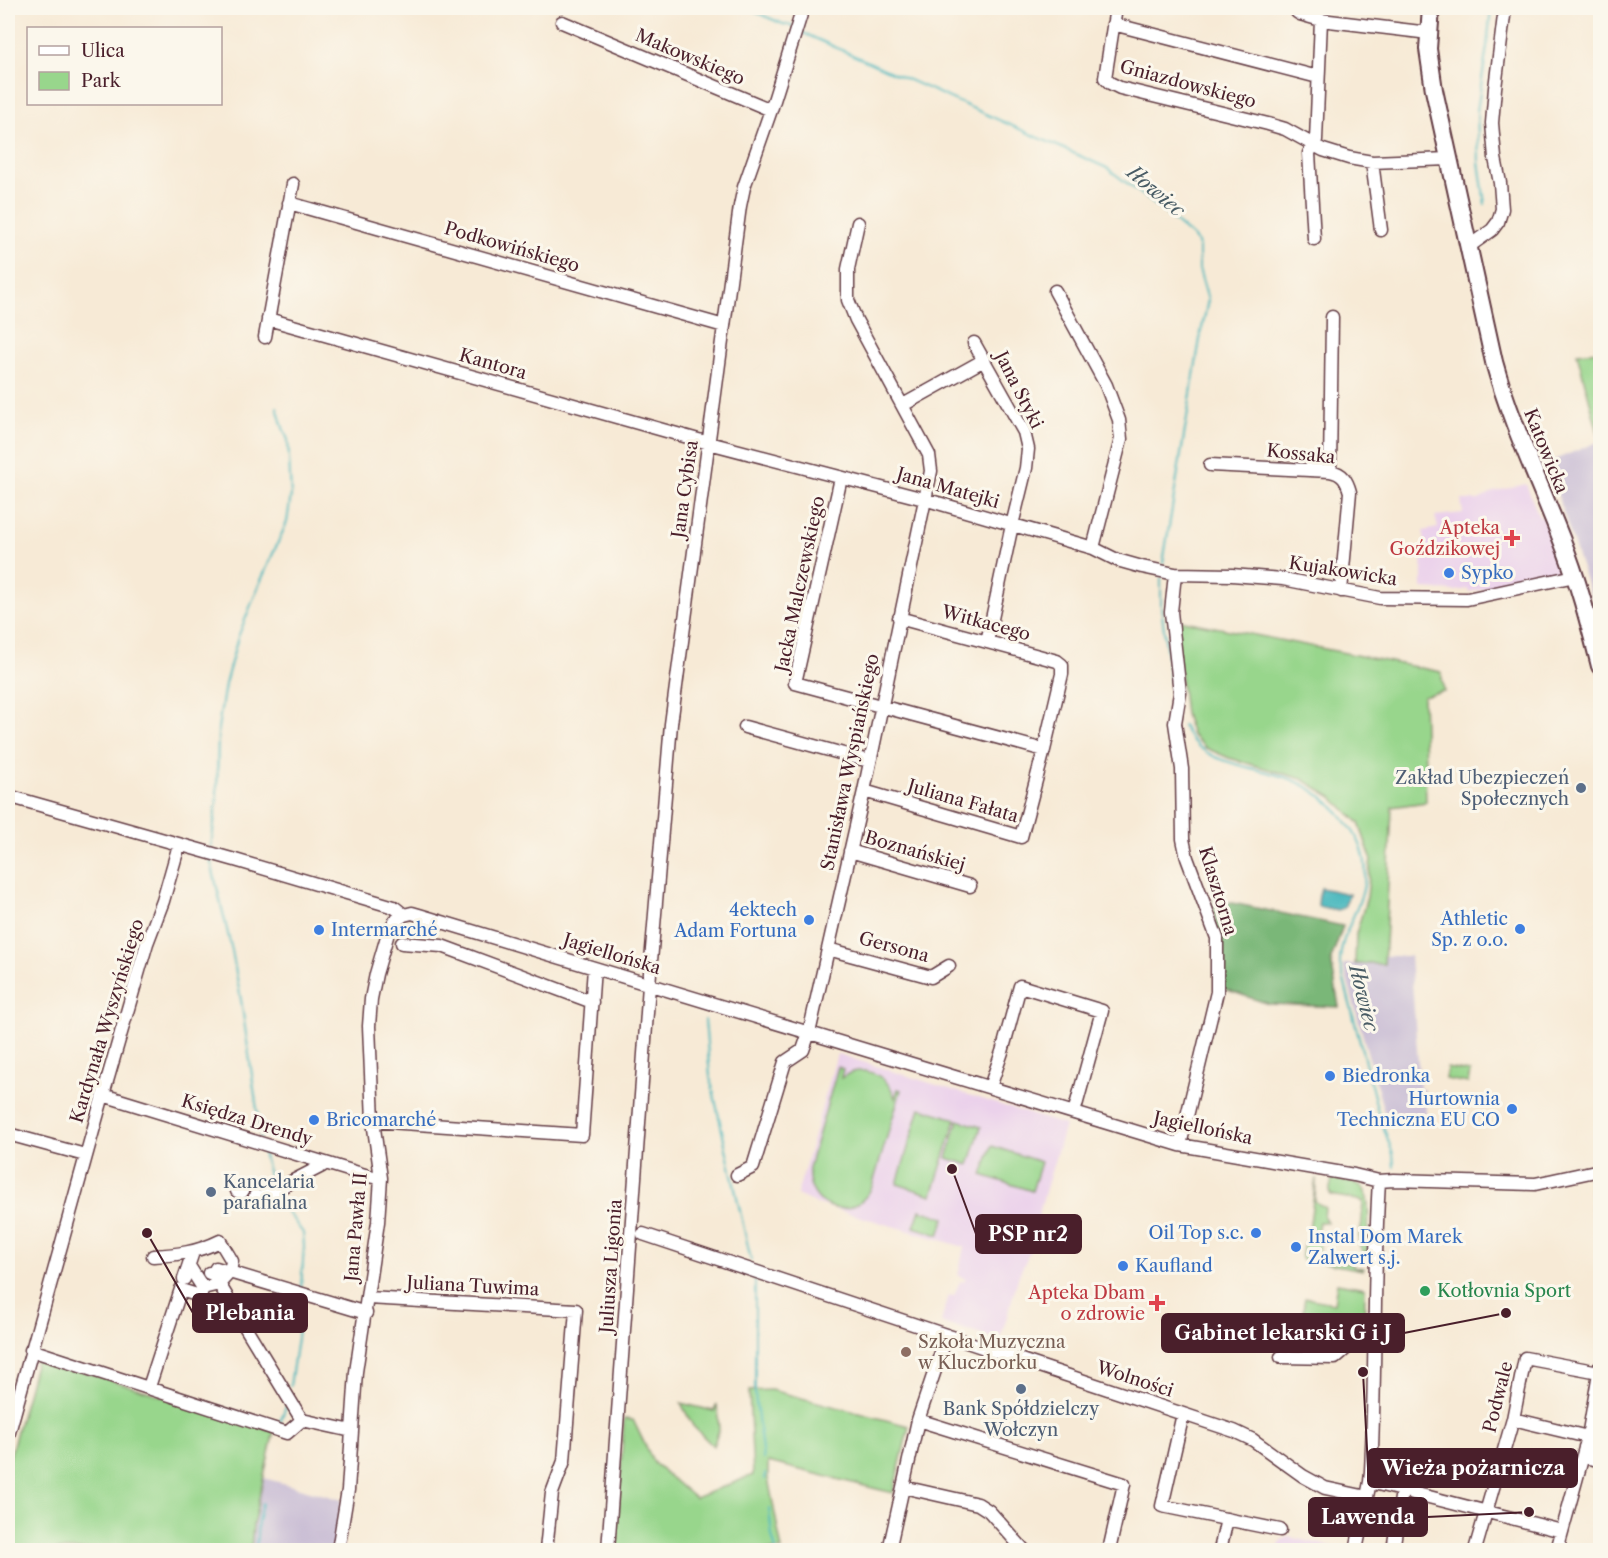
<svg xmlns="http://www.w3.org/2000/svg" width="1608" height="1558" font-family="'Libre Caslon Text',serif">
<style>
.built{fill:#ebd1eb}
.industrial{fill:#cbbfd5}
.green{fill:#98d68c;stroke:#717a5c;stroke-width:1.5}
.forest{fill:#7ab778;stroke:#626b52;stroke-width:1.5}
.water{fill:#47b7bd;stroke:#486b74;stroke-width:1.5}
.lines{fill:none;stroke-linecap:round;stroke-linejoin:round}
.stream{stroke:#47b7bd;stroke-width:2}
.minor-casing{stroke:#643d45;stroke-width:15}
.major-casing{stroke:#643d45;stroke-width:20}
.minor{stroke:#fff;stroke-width:12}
.major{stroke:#fff;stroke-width:16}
.health-dot{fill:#e0444e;stroke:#fbf7ec;stroke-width:2}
.shop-dot{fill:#3f7fe0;stroke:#fbf7ec;stroke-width:2}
.service-dot{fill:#5c6f8a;stroke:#fbf7ec;stroke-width:2}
.leisure-dot{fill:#2e9e5b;stroke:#fbf7ec;stroke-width:2}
.education-dot{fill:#8d6e63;stroke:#fbf7ec;stroke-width:2}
.labels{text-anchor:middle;stroke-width:6;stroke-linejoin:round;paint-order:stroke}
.street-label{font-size:18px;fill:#4a1f2b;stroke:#fbf7ec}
.health-label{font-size:18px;fill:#be3a42;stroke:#fbf7ec;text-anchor:end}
.shop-label{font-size:18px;fill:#366cbe;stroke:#fbf7ec;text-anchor:start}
.service-label{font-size:18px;fill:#4e5e75;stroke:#fbf7ec;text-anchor:end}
.leisure-label{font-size:18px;fill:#27864d;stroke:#fbf7ec;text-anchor:start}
.education-label{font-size:18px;fill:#785e54;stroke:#fbf7ec;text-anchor:start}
.water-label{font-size:20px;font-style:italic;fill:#495c65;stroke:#fbf7ec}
.leader{fill:none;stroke:#4a1f2b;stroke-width:2}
.callout-dot{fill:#4a1f2b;stroke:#fbf7ec;stroke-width:2}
.callout{fill:#4a1f2b;stroke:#4a1f2b;stroke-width:2}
.callout-label{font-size:20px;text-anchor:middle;font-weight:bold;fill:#fff}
</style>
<rect width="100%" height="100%" fill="#fbf7ec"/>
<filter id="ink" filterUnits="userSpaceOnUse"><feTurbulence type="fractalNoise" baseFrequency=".0167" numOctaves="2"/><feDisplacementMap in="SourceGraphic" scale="12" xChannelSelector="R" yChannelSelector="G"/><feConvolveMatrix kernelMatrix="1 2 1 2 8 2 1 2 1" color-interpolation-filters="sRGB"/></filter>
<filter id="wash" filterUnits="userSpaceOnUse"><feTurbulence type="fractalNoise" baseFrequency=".008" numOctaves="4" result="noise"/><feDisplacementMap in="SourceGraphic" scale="24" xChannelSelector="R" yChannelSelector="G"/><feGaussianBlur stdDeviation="1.35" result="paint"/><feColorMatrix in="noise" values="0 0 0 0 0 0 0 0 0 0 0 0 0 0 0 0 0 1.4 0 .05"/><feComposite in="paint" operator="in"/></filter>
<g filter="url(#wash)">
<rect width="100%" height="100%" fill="#f7ead6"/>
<path class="built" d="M1526,484L1539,517H1543L1565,573L1469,592L1468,589L1455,591L1422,589V550L1426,547L1423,531L1438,528L1435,516L1463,513L1461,500H1479L1493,492Z
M837,1054L1065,1125L1042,1202L1030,1251L1019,1275L1000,1340L941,1323L948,1295L954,1296L960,1281L964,1282L966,1279L958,1276L964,1247L817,1204L797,1195Z
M1289,1537L1347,1550H1277L1282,1540Z"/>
<path class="industrial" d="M1600,441V623L1547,463Z
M1384,956H1410L1420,1089L1425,1090L1426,1114L1384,1112L1343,964H1383Z
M264,1478L342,1500L334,1550H251L253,1525Z"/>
<path class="green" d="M1600,351V440L1577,353Z
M1174,619L1441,672L1444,691L1423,696L1426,802L1392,807L1384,964H1355L1356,934L1367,897L1371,858L1359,823L1332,797L1302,779L1229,758L1206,748L1192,735L1185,714Z
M838,1067L843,1069L841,1078C863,1062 888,1075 895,1098L898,1089L901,1090L872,1187C853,1225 805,1209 809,1168Z
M1447,1068L1470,1072L1468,1083L1445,1079Z
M920,1108L956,1119L932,1195L897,1184Z
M958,1120L981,1127L969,1165L947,1158Z
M992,1146L1041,1162L1032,1191L982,1175Z
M1316,1178L1315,1201L1325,1208L1324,1217L1327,1222H1319L1316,1240L1320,1242L1317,1256L1350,1263L1356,1267L1364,1268L1363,1270L1301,1259L1304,1242H1307L1308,1238Z
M1600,1178V1214L1593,1215L1590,1179Z
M1334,1179C1342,1181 1355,1181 1361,1186C1373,1195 1367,1240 1367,1254C1356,1248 1359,1237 1361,1227C1363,1219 1362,1210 1363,1201L1331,1195L1329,1192L1332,1180Z
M920,1210L945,1218L939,1235L914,1227Z
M1337,1283L1365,1288L1364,1339L1359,1342L1310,1339L1298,1337L1305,1298L1334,1303Z
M37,1357L274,1431L253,1525L251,1550H8V1464Z
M771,1390L909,1426L893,1493L768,1462V1478L782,1550H616L624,1419L633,1420L654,1463L695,1498L753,1475L749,1391Z
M681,1403L714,1411L717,1404L719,1430L713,1446L693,1426Z"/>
<path class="forest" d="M1213,899L1343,926L1331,959L1339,1007L1269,1004L1224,989Z"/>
<path class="water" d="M1321,888L1349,894L1344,908L1338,910L1320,907L1318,905L1319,895Z"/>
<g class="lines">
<path class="stream" d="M746,8L783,24L793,26
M801,32L1107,168L1148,199L1192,236L1198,243L1199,249V269L1208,300L1201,333L1163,563
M1485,204L1479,162L1477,111L1487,47L1491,8
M1161,578V606L1172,694
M1183,725C1199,767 1257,765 1293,780C1314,789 1330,801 1344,819C1355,833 1363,845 1365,863C1370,900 1339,929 1340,965L1378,1112L1393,1154L1394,1167
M211,848L217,797L218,728L225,684L238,637L259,585L287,522L291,495L288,440L283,428L277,407
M210,858L232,951L241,1000L261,1137
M705,1020L710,1077L751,1260
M263,1152L272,1187
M276,1196L303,1233L304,1247L301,1288
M755,1278V1394L763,1459
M290,1386L297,1338L300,1298
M279,1425L286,1406
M765,1474V1479
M769,1509L772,1536L776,1550
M256,1550L258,1522L262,1503"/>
</g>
</g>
<g filter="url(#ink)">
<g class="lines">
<defs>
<path id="minor" d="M1116,8L1105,78L1110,83L1120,88L1268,124L1285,129L1323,150L1349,158L1372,162L1449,159
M1297,8V12L1300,14L1321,20L1429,33
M562,22L771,110
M1113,24L1318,77
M1372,162L1381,230
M289,203L724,326
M1314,239L1309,153L1316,140L1321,20
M1468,247L1492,230L1498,222L1502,209L1500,183L1495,158L1492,123L1495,88L1505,8
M1055,291L1106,385L1119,420L1121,439L1093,548
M268,319L709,443L924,499L1093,548L1117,560L1142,567L1175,574L1232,575L1283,579L1380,598L1467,599L1575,576
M265,337L293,184
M974,343L1024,432L1028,449L1026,468L1012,525L987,642
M903,405L984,360
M1210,465L1330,471C1343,473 1347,481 1350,492L1341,591
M1330,471L1332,317
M841,478L795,683L1044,750
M1175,574L1171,612L1180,693L1175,723L1182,769L1183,839L1187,858L1217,938V992L1180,1145
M745,727L869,761
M864,791L1021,837L1044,750L1062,674V665L1057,661L899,618
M8,796L235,860L394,907L404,915
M850,851L970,886
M402,943L442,946L592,1002
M828,949L931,977L949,966
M990,1087L1002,1052L1020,986L1102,1011L1074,1113
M103,1095L368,1176L381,1178
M373,1121L582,1135L594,968
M8,1134L85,1155
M737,1175L753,1167L785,1062L803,1050L809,1033L864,791L931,471L929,455L856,320L848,300V269L858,223
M237,1191L242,1192
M255,1196L260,1198L322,1166L323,1163
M643,1234L1234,1431L1253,1440L1303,1476L1325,1488L1367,1497
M153,1256C177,1255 198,1252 220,1241L232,1261L230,1272L219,1284L203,1288L200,1296L184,1291
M189,1266L203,1288
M209,1273L213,1274L216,1268L366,1313
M213,1274L302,1420L352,1431
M184,1279L193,1252
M368,1298L576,1310L564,1461L552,1493L546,1550
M31,1350L287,1433L302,1420
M1281,1357L1335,1358L1350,1345H1375
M149,1387L181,1289
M1183,1414L1162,1506L1280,1530
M1513,1419L1588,1437
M918,1420L1124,1484L1110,1546L1106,1550
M8,1436L103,1095L147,943L163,901L179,845
M1585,1447L1589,1458L1600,1460
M1370,1482L1562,1531
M903,1487L978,1504L989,1511L1024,1550
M338,1550L348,1490L356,1372L378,1222L381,1178L373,1121L369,1026L371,999L376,974L388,933L395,921L404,915L412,913L419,915L1180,1145L1354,1175L1379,1181L1394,1180L1535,1184L1600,1170
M608,1550L649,985L671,724L740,206L744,187L771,110L803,8
M889,1550L918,1420L947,1335
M1220,1550L1227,1519
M1356,1550L1370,1482L1371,1471C1376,1375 1373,1278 1379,1181
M1393,1550L1402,1491
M1475,1550L1513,1419L1525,1358L1599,1372
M1557,1550L1588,1437L1600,1367"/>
<path id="major" d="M1431,8L1428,49L1434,90L1494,362C1511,423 1538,479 1561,538C1578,580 1589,623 1600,666"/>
</defs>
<use href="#minor" class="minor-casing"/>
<use href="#major" class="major-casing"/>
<use href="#minor" class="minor"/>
<use href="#major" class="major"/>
</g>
</g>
<g class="health-dot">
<path d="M1509 529h6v6h6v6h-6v6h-6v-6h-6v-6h6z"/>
<path d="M1154 1294h6v6h6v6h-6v6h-6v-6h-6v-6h6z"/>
</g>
<g class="shop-dot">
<circle cx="1449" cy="573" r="6"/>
<circle cx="809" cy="920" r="6"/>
<circle cx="1520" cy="929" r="6"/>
<circle cx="319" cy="930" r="6"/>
<circle cx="1330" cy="1076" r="6"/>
<circle cx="1512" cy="1109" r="6"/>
<circle cx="314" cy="1120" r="6"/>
<circle cx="1256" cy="1233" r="6"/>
<circle cx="1296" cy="1247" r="6"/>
<circle cx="1123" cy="1266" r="6"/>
</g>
<g class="service-dot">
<circle cx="1581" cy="788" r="6"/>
<circle cx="211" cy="1192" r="6"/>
<circle cx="1021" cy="1389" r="6"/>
</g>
<circle class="leisure-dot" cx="1425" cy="1291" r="6"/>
<circle class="education-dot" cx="906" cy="1352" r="6"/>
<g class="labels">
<g class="street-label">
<text transform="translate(690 57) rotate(23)" y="6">Makowskiego</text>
<text transform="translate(1188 84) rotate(15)" y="6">Gniazdowskiego</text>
<text transform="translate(512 247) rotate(16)" y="6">Podkowińskiego</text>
<text transform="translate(493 364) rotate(16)" y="6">Kantora</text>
<text transform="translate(1019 390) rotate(63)" y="6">Jana Styki</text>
<text transform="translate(1546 451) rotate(68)" y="6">Katowicka</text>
<text transform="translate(1301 454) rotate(6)" y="6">Kossaka</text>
<text transform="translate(948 488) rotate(16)" y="6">Jana Matejki</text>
<text transform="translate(685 489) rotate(-82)" y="6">Jana Cybisa</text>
<text transform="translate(1343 571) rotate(9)" y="6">Kujakowicka</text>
<text transform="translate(800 584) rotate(-78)" y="6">Jacka Malczewskiego</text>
<text transform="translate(986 623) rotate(15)" y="6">Witkacego</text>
<text transform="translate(850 762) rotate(-78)" y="6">Stanisława Wyspiańskiego</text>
<text transform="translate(963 801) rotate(16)" y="6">Juliana Fałata</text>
<text transform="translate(915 851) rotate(16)" y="6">Boznańskiej</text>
<text transform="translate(1218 891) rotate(73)" y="6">Klasztorna</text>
<text transform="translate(894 947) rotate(15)" y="6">Gersona</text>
<text transform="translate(612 954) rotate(17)" y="6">Jagiellońska</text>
<text transform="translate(107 1021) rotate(-73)" y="6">Kardynała Wyszyńskiego</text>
<text transform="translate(247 1120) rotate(17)" y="6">Księdza Drendy</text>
<text transform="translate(1203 1128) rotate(12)" y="6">Jagiellońska</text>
<text transform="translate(356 1227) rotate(-85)" y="6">Jana Pawła II</text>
<text transform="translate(611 1266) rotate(-86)" y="6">Juliusza Ligonia</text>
<text transform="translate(473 1286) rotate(3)" y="6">Juliana Tuwima</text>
<text transform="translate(1135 1379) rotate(18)" y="6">Wolności</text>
<text transform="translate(1498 1397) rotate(-76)" y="6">Podwale</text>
</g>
<g class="health-label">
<text x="1500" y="534">Apteka<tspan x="1500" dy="21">Goździkowej</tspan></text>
<text x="1145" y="1299">Apteka Dbam<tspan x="1145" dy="21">o zdrowie</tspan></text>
</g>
<g class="shop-label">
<text x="1461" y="579">Sypko</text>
<text x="797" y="916" text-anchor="end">4ektech<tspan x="797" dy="21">Adam Fortuna</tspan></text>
<text x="1508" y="925" text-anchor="end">Athletic<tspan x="1508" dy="21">Sp. z o.o.</tspan></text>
<text x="331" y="936">Intermarché</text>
<text x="1342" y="1082">Biedronka</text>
<text x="1500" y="1105" text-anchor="end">Hurtownia<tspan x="1500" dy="21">Techniczna EU CO</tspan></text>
<text x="326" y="1126">Bricomarché</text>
<text x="1244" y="1239" text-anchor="end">Oil Top s.c.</text>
<text x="1308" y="1243">Instal Dom Marek<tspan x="1308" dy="21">Zalwert s.j.</tspan></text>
<text x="1135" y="1272">Kaufland</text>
</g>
<g class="service-label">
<text x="1569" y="784">Zakład Ubezpieczeń<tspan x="1569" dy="21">Społecznych</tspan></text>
<text x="223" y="1188" text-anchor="start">Kancelaria<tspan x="223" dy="21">parafialna</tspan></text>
<text x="1021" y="1415" text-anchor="middle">Bank Spółdzielczy<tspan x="1021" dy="21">Wołczyn</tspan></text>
</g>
<g class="leisure-label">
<text x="1437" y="1297">Kotłovnia Sport</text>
</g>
<g class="education-label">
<text x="918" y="1348">Szkoła Muzyczna<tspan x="918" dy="21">w Kluczborku</tspan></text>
</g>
<g class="water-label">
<text transform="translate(1156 191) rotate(40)" y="7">Iłowiec</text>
<text transform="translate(1364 998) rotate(76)" y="7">Iłowiec</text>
</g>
</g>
<path class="leader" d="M952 1169L976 1234M147 1233L193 1313M1506 1313L1404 1333M1363 1372L1368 1468M1529 1512L1427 1517"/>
<g class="callout-dot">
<circle cx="952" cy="1169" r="6"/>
<circle cx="147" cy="1233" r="6"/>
<circle cx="1506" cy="1313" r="6"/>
<circle cx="1363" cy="1372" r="6"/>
<circle cx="1529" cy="1512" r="6"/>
</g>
<g class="callout">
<rect x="976" y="1215" width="105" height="38" rx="6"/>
<rect x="193" y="1294" width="114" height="38" rx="6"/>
<rect x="1162" y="1314" width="242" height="38" rx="6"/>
<rect x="1368" y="1449" width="209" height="38" rx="6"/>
<rect x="1309" y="1498" width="118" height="38" rx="6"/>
</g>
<g class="callout-label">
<text x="1028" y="1241">PSP nr2</text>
<text x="250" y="1320">Plebania</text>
<text x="1283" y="1340">Gabinet lekarski G i J</text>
<text x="1473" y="1475">Wieża pożarnicza</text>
<text x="1368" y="1524">Lawenda</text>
</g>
<rect width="1608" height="1558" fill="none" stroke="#fbf7ec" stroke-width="30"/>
<rect x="27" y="27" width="195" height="78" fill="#fbf7ec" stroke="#b4a19f" stroke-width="1.5"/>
<rect x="39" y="46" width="30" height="9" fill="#ffffff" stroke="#b4a19f" stroke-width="1.5"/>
<text x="81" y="57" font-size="18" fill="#4a1f2b">Ulica</text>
<rect x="39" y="72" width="30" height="18" fill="#98d68c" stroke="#b4a19f" stroke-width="1.5"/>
<text x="81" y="87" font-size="18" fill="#4a1f2b">Park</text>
</svg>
